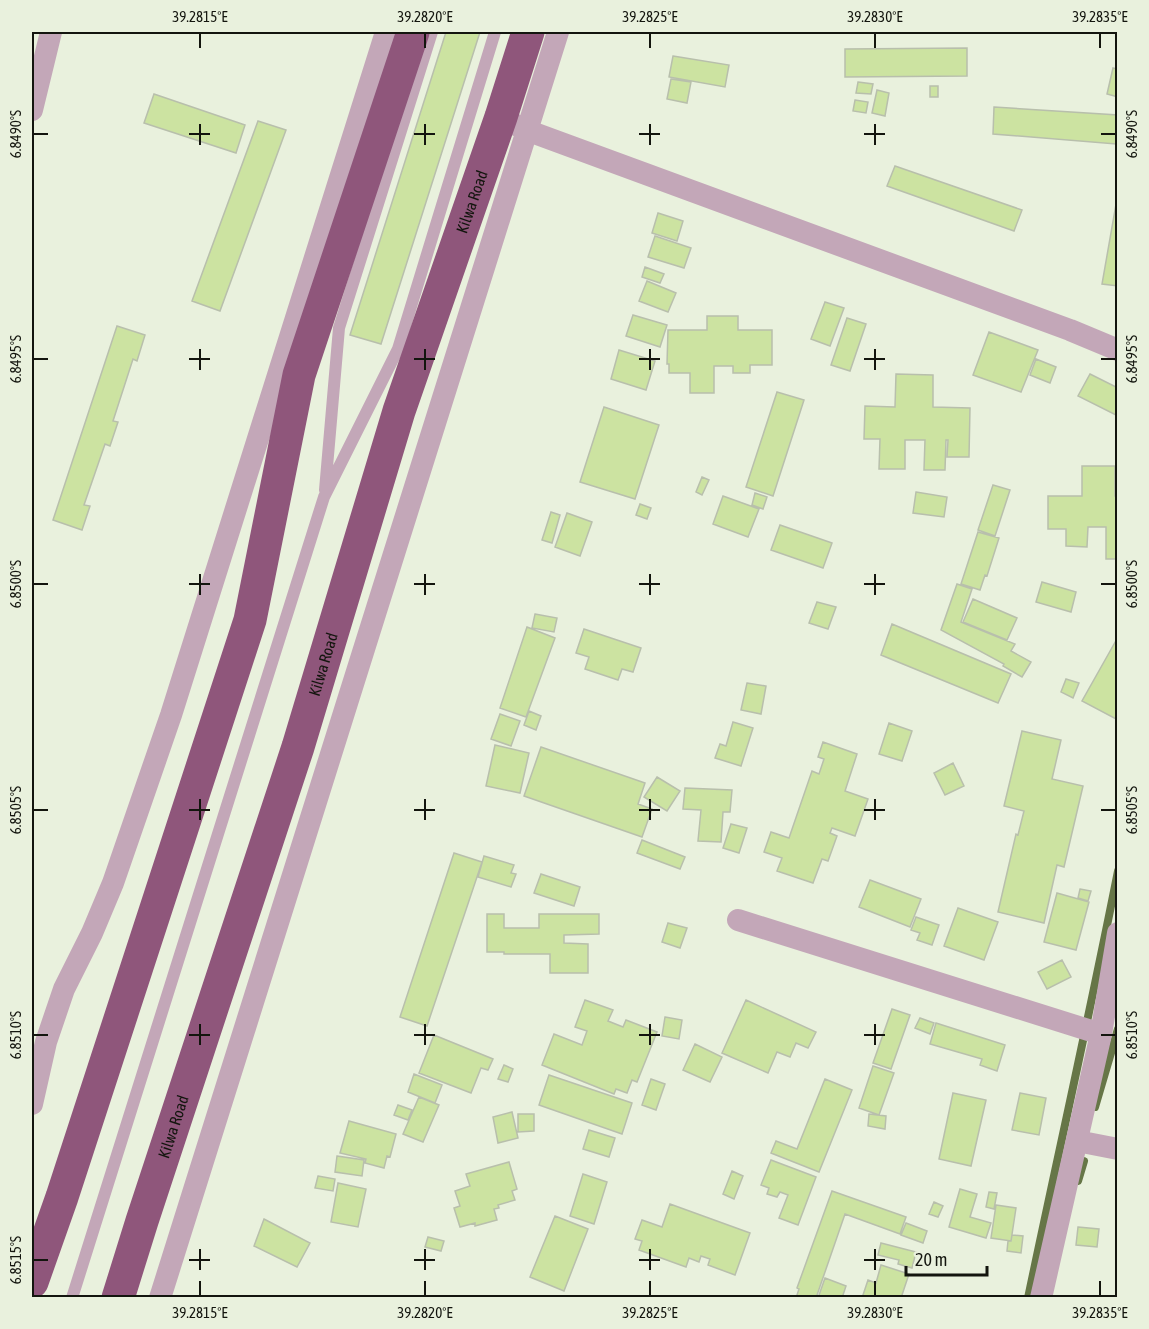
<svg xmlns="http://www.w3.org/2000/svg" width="1149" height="1329" font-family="'Asap Condensed',sans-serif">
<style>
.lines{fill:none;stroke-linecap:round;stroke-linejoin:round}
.stream{stroke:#667647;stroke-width:8}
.building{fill:#cce3a1;stroke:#b8bfac;stroke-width:1.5}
.lane{stroke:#c3a7b8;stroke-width:12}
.street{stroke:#c3a7b8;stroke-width:22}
.highway{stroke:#8f567b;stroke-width:33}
.ticks{fill:none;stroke:#13150e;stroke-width:2}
.labels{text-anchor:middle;stroke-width:6;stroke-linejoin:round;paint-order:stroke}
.street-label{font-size:16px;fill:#13150e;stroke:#e9f1dd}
.neatline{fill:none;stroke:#13150e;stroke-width:2}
.ticks-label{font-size:15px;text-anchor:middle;fill:#13150e}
</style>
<rect width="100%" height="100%" fill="#e9f1dd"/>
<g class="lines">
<path class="stream" d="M1095,1107L1118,1029
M1078,1181L1084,1161
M1028,1298C1058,1155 1090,1013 1118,871"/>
</g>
<path class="building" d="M446,32H480L381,344L350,335Z
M967,48V76L845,77V49Z
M673,56L729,65L725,87L669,77Z
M1113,68L1118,69V97L1107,94Z
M671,79L691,82L687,103L667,99Z
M858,82L873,84L871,94L856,93Z
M930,86H938V97H930Z
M877,90L889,93L885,116L872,113Z
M154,94L245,125L236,153L144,123Z
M855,100L868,102L866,113L853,111Z
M994,107L1118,115L1116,144L993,134Z
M258,121L286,130L220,311L192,301Z
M895,166L1022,210L1014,231L887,186Z
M1118,193V286L1102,284Z
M658,213L683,221L677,241L652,233Z
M655,236L691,248L684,268L648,257Z
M645,267L664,274L660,283L642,277Z
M647,281L676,293L668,312L639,301Z
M825,302L844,308L830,346L811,339Z
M633,315L667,325L660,347L626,336Z
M707,316H738V330H772V365H750V373H733V366H714V393H690V373H669V364H667L668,330H707Z
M847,318L866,324L850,371L831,365Z
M117,326L145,335L137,361L133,359L113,421L118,422L110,446L105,444L84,505L90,506L82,530L53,520Z
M989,332L1038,350L1021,392L973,375Z
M619,350L655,361L646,390L611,379Z
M1036,359L1056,367L1050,383L1030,375Z
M896,374L933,375V407L970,408L969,457H947L948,440H946L945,470H924L925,440H905V469H879L880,439H864L865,406L895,407Z
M1090,374L1118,388V416L1078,396Z
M777,392L804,400L773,496L746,487Z
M604,407L659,425L635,499L580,482Z
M1082,466H1115V496H1118V559H1106V527H1088L1087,547L1066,546V529H1048V496H1082Z
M702,477L709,480L702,495L696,492Z
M993,485L1010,490L995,536L978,530Z
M916,492L947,497L944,517L913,513Z
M755,493L767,497L763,509L752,505Z
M723,496L759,509L748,537L713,524Z
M640,504L651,508L647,519L636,515Z
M551,512L560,515L552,543L542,540Z
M567,513L592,522L580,556L555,547Z
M780,525L832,543L823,568L771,550Z
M978,532L999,538L987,576L985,575L980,590L961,584Z
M1042,582L1076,592L1071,612L1036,602Z
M957,584L972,589L961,622L1015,644L1011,651L1031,662L1022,677L1003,666L1004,664L941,630Z
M973,599L1017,618L1007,640L963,622Z
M817,602L836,607L828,629L809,623Z
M535,614L557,618L554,632L532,628Z
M892,624L1011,674L998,703L881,655Z
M527,627L555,638L526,717L500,708Z
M584,629L641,648L633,672L622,669L618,680L585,669L589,657L576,653Z
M1118,637V720L1082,701Z
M1066,679L1079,683L1073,698L1061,692Z
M747,683L766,686L761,714L741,710Z
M529,711L541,716L536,730L524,725Z
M500,714L520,721L511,746L491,739Z
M733,722L753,728L741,766L715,758L720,744L726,746Z
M889,723L912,731L902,761L879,754Z
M1022,731L1061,740L1052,779L1083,786L1064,867L1057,865L1044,923L998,912L1016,834L1018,835L1024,811L1004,806Z
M823,742L857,754L845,791L868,799L855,836L832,828L830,833L837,836L828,861L822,859L813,883L777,871L782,858L764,852L771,832L789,838L812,771L819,774L824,759L818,757Z
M495,745L529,753L520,793L486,786Z
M541,747L645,783L638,804L652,809L642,837L524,796Z
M953,763L964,786L945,795L934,773Z
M657,777L680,791L667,811L644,797Z
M685,788L732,790L730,812H723L721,842L698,841L701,810L683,809Z
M731,824L747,828L739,853L723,848Z
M642,840L685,857L680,869L637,853Z
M454,853L482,862L427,1026L400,1017Z
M484,856L514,865L511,873L516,874L511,887L478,877Z
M541,874L580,887L574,906L534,893Z
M870,880L921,899L910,927L859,907Z
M1080,889L1091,891L1088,901L1078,898Z
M1057,893L1089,902L1076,950L1044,942Z
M958,908L998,922L984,960L944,946Z
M487,914H504V928H539V914H599V934L564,935V943L588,944V973H550V954H504V952H487Z
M916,917L939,925L932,945L917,940L920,933L911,930Z
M668,923L687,928L680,948L662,942Z
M1062,960L1071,977L1047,989L1038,972Z
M585,1000L613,1010L608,1021L623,1027L626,1020L657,1032L637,1082L632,1080L627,1093L616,1089L614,1094L542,1065L554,1034L582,1045L587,1031L575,1027Z
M746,1000L816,1032L808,1048L796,1043L790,1057L777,1052L768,1073L722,1053Z
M892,1009L910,1015L891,1069L873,1063Z
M665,1017L682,1020L679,1039L662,1036Z
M920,1018L934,1023L930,1034L915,1028Z
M936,1023L1005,1045L997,1071L980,1065L982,1059L930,1044Z
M434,1035L493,1059L488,1070L481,1068L471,1093L419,1073Z
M695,1044L722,1057L710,1082L683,1070Z
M504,1065L513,1069L508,1082L498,1079Z
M873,1066L894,1073L879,1115L859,1108Z
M414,1074L442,1085L435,1103L408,1092Z
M549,1075L632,1103L622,1134L539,1105Z
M651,1079L665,1084L656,1110L642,1105Z
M825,1079L852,1090L819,1172L771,1153L776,1141L797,1149Z
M953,1093L986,1100L971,1166L939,1159Z
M1020,1093L1046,1098L1039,1135L1012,1130Z
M419,1097L439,1105L423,1142L403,1134Z
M398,1105L412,1110L408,1120L394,1115Z
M512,1112L518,1138L498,1143L493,1117Z
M518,1114H534V1131L518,1132Z
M869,1114L886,1116L885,1129L868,1126Z
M349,1121L396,1134L390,1157L387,1156L384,1168L365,1163L366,1159L340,1153Z
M589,1130L615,1138L609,1157L583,1149Z
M337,1156L364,1160L362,1176L335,1172Z
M771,1160L816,1177L798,1225L779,1218L788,1195L780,1192L777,1197L767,1194L769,1188L761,1185Z
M509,1162L517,1189L512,1191L515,1200L498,1205L499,1208L494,1209L497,1220L475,1226V1223L460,1227L454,1208L460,1206L455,1191L470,1186L466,1174Z
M732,1171L743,1176L734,1199L723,1194Z
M583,1174L607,1182L594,1224L570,1216Z
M318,1176L335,1179L333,1191L315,1188Z
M338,1183L366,1189L358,1227L331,1222Z
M960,1189L977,1194L970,1217L991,1223L986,1238L949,1227Z
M832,1191L906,1217L900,1234L845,1214L816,1298H796L799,1289L797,1288Z
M989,1192L997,1193L994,1209L986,1207Z
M934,1202L943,1206L938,1217L929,1214Z
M670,1204L750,1233L735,1275L708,1265L710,1259L701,1256L699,1262L689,1258L686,1267L639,1250L642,1241L635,1239L642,1220L662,1227Z
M996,1205L1016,1208L1011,1241L991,1238Z
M555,1216L588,1229L564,1291L530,1277Z
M264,1219L310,1243L297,1267L254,1246Z
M906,1223L927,1231L923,1243L901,1235Z
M1078,1227L1099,1229L1097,1247L1076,1245Z
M1012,1235L1023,1236L1021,1253L1007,1251L1008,1241H1011Z
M428,1237L444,1241L441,1251L425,1247Z
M881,1243L916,1252L912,1268L898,1264L899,1260L878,1255Z
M881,1265L909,1274L901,1298H862L868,1280L876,1283Z
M825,1278L846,1286L842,1298H818Z"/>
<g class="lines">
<path class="lane" d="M325,490L339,328L432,32
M72,1298L324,497L398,349L495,32"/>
<path class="street" d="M32,110L51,32
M512,123L526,130L1070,330L1118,350
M738,920L1101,1034
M32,1104L46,1042L64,989L92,933L113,883L171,715L386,32
M1077,1141L1118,1149
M160,1298L558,32
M1041,1298L1101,1034L1118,933"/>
<g class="highway">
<path d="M32,1282L62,1197L250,620L299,375L413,32"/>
<path id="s1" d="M118,1298L142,1221L298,747L399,411L501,117L528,32"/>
</g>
</g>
<path class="ticks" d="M200,33V48M425,33V48M650,33V48M875,33V48M1100,33V48M200,124V145M425,124V145M650,124V145M875,124V145M33,134H48M189,134H210M414,134H435M639,134H660M864,134H885M1101,134H1116M200,349V370M425,349V370M650,349V370M875,349V370M33,359H48M189,359H210M414,359H435M639,359H660M864,359H885M1101,359H1116M200,574V595M425,574V595M650,574V595M875,574V595M33,584H48M189,584H210M414,584H435M639,584H660M864,584H885M1101,584H1116M200,799V820M425,799V820M650,799V820M875,799V820M33,810H48M189,810H210M414,810H435M639,810H660M864,810H885M1101,810H1116M200,1024V1045M425,1024V1045M650,1024V1045M875,1024V1045M33,1035H48M189,1035H210M414,1035H435M639,1035H660M864,1035H885M1101,1035H1116M200,1249V1270M425,1249V1270M650,1249V1270M875,1249V1270M33,1260H48M189,1260H210M414,1260H435M639,1260H660M864,1260H885M200,1281V1296M425,1281V1296M650,1281V1296M875,1281V1296M1100,1281V1296"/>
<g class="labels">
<g class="street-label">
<text dy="6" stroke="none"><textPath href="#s1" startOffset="1152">Kilwa Road</textPath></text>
<text dy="6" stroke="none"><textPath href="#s1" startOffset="666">Kilwa Road</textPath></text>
<text dy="6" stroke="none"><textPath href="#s1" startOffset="180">Kilwa Road</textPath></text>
</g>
</g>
<rect width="1149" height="1329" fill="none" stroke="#e9f1dd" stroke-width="66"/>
<path d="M906 1266v9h81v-9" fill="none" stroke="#13150e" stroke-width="3"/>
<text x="915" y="1266" font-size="18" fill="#13150e" stroke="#e9f1dd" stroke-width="4.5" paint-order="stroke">20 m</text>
<rect x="33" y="33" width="1083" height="1263" class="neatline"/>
<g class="ticks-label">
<text x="200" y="22">39.2815°E</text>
<text x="425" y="22">39.2820°E</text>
<text x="650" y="22">39.2825°E</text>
<text x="875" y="22">39.2830°E</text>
<text x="1100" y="22">39.2835°E</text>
<text transform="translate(16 134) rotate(-90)" y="5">6.8490°S</text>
<text transform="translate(1132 134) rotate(-90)" y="5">6.8490°S</text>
<text transform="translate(16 359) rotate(-90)" y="5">6.8495°S</text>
<text transform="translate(1132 359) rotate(-90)" y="5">6.8495°S</text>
<text transform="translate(16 584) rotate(-90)" y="5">6.8500°S</text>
<text transform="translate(1132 584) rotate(-90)" y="5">6.8500°S</text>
<text transform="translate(16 810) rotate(-90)" y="5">6.8505°S</text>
<text transform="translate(1132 810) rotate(-90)" y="5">6.8505°S</text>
<text transform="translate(16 1035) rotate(-90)" y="5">6.8510°S</text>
<text transform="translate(1132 1035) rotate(-90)" y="5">6.8510°S</text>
<text transform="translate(16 1260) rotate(-90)" y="5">6.8515°S</text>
<text x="200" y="1318">39.2815°E</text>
<text x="425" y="1318">39.2820°E</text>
<text x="650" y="1318">39.2825°E</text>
<text x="875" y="1318">39.2830°E</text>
<text x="1100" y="1318">39.2835°E</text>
</g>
</svg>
